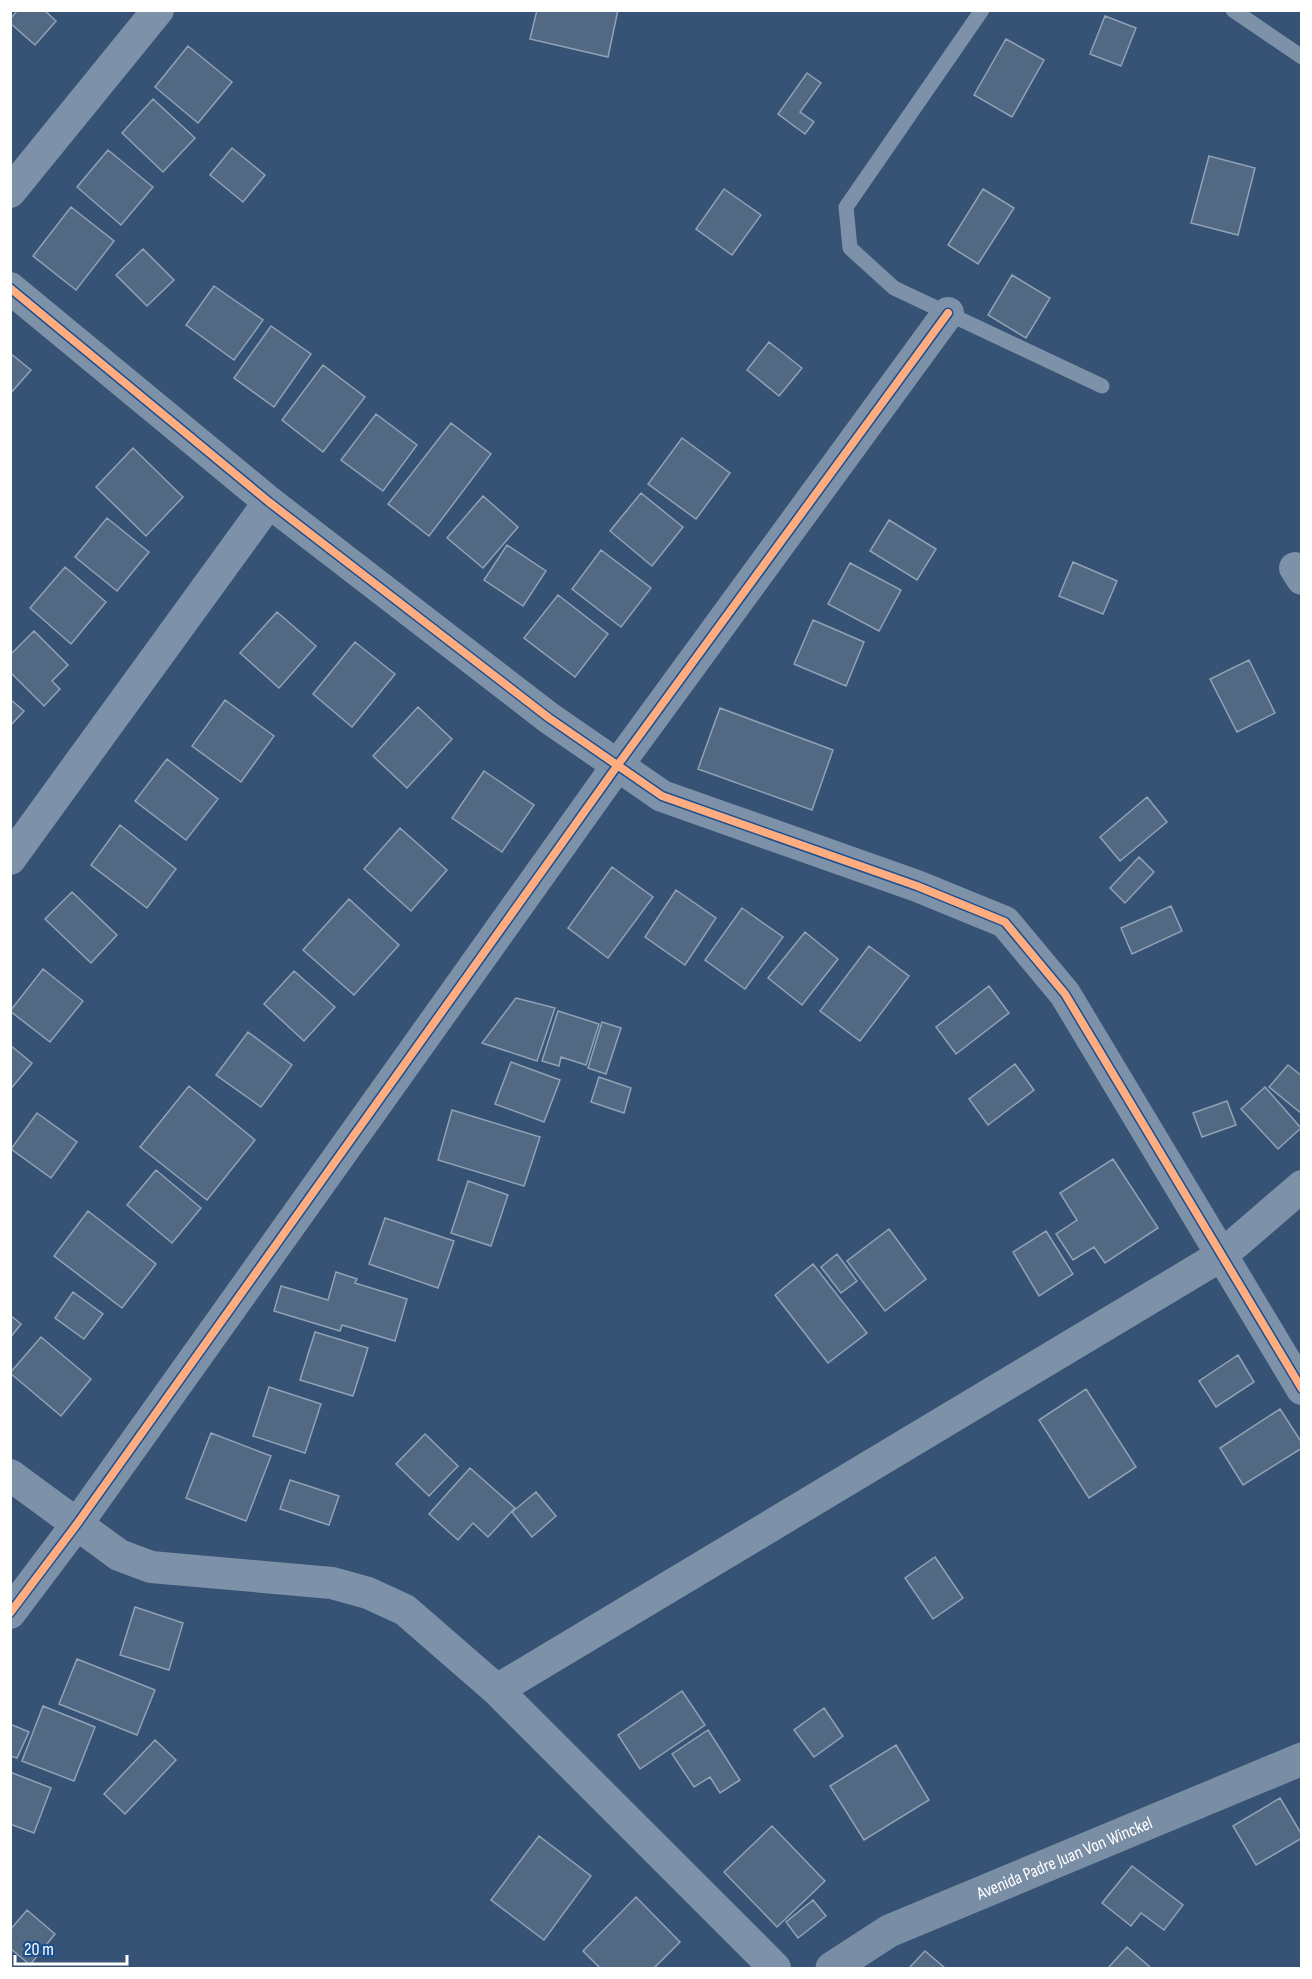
<svg xmlns="http://www.w3.org/2000/svg" width="1312" height="1979" font-family="'Sofia Sans Condensed',sans-serif">
<style>
.building{fill:#526984;stroke:#92a2b6;stroke-width:1.5}
.lines{fill:none;stroke-linecap:round;stroke-linejoin:round}
.lane{stroke:#7d92a8;stroke-width:15}
.street{stroke:#7d92a8;stroke-width:32}
.secondary{stroke:#798da4;stroke-width:33}
.cycleway-casing{stroke:#1b4f8f;stroke-width:11}
.cycleway{stroke:#ffac80;stroke-width:8}
.labels{text-anchor:middle;stroke-width:6;stroke-linejoin:round;paint-order:stroke}
.street-label{font-size:18px;fill:#fff;stroke:#1b4f8f}
</style>
<rect width="100%" height="100%" fill="#365274"/>
<path class="building" d="M18,10H44L56,21L35,45L10,23V19Z
M537,10H618L608,57L530,39Z
M1105,16L1136,28L1121,66L1090,54Z
M1006,39L1044,60L1012,117L974,95Z
M188,46L232,82L198,123L155,87Z
M807,73L821,83L800,112L814,122L805,134L778,114Z
M153,99L195,138L163,172L122,133Z
M232,148L265,175L243,202L210,175Z
M108,150L153,187L121,225L77,187Z
M1209,156L1255,168L1238,235L1191,223Z
M724,189L761,215L732,255L696,229Z
M983,189L1014,208L978,264L948,245Z
M71,207L114,241L76,290L33,256Z
M143,249L174,280L147,306L116,275Z
M1012,275L1050,298L1026,338L988,315Z
M214,286L263,320L234,360L186,325Z
M271,326L311,354L274,407L234,378Z
M769,342L802,368L779,396L747,370Z
M10,353L31,370L10,394Z
M323,365L365,397L323,452L282,420Z
M376,414L417,445L383,491L341,460Z
M451,423L491,454L429,536L388,504Z
M682,438L730,473L696,519L648,484Z
M133,448L183,497L146,536L96,487Z
M641,493L683,527L652,566L610,531Z
M483,496L518,527L483,568L447,538Z
M107,518L149,552L117,591L75,557Z
M889,520L936,549L917,580L870,551Z
M507,545L546,571L523,606L484,580Z
M601,550L651,588L621,627L572,589Z
M1073,562L1117,581L1103,614L1059,596Z
M850,563L901,590L879,631L828,604Z
M65,567L106,602L71,644L30,608Z
M558,595L608,634L575,677L524,638Z
M277,612L316,646L279,688L240,653Z
M813,620L864,642L846,686L794,664Z
M34,631L68,665L52,681L60,689L44,706L10,672V655Z
M355,642L395,674L352,727L313,694Z
M1249,660L1275,713L1237,732L1210,679Z
M10,699L24,711L10,726Z
M225,700L274,736L241,782L192,746Z
M418,707L452,739L407,788L373,756Z
M720,708L833,750L812,810L698,769Z
M167,759L218,799L186,840L135,801Z
M484,771L534,805L502,852L452,818Z
M1147,797L1167,822L1120,861L1100,837Z
M120,825L176,869L147,908L91,865Z
M400,828L447,870L411,911L364,869Z
M1139,857L1154,872L1125,903L1110,888Z
M612,867L653,897L608,958L568,928Z
M676,890L716,918L685,965L645,937Z
M72,892L117,935L91,963L45,919Z
M349,899L399,945L354,995L303,950Z
M1171,906L1182,931L1132,954L1121,928Z
M742,908L783,937L745,989L705,960Z
M805,932L838,959L802,1005L768,978Z
M869,946L909,976L860,1041L820,1011Z
M43,969L83,1001L50,1042L10,1011Z
M294,971L335,1007L304,1041L264,1004Z
M989,986L1009,1013L956,1054L936,1027Z
M516,998L555,1008L537,1061L482,1043Z
M558,1011L599,1024L586,1065L561,1057L559,1066L542,1061Z
M602,1022L621,1028L606,1074L588,1068Z
M248,1032L292,1065L261,1107L216,1075Z
M10,1045L32,1063L10,1090Z
M511,1062L560,1080L544,1122L495,1104Z
M1015,1064L1034,1090L988,1125L969,1099Z
M1288,1065L1302,1076V1114L1269,1087Z
M599,1077L631,1088L624,1113L591,1102Z
M189,1086L255,1140L207,1200L140,1147Z
M1265,1087L1301,1128L1278,1149L1241,1109Z
M1227,1101L1236,1125L1202,1137L1193,1113Z
M452,1110L540,1137L524,1186L438,1160Z
M37,1113L77,1142L51,1178L11,1149Z
M1113,1159L1158,1228L1105,1263L1094,1247L1073,1260L1056,1234L1077,1220L1060,1193Z
M156,1170L201,1208L172,1243L127,1205Z
M468,1181L508,1195L491,1246L451,1233Z
M88,1211L156,1264L122,1308L54,1256Z
M385,1218L454,1241L438,1288L369,1264Z
M889,1229L926,1279L885,1311L847,1261Z
M1046,1231L1073,1274L1039,1296L1013,1252Z
M837,1254L857,1281L841,1293L821,1267Z
M813,1264L867,1333L828,1363L775,1295Z
M336,1272L357,1279L355,1283L407,1299L395,1341L342,1325L340,1331L274,1311L281,1286L328,1300Z
M73,1292L103,1314L84,1339L55,1318Z
M10,1315L21,1324L10,1338Z
M315,1332L368,1348L353,1396L300,1380Z
M41,1337L91,1379L61,1416L10,1373Z
M1238,1355L1254,1382L1216,1407L1199,1381Z
M269,1387L321,1404L305,1453L253,1436Z
M1086,1389L1136,1467L1089,1498L1039,1420Z
M1280,1409L1302,1443V1448L1243,1485L1220,1448Z
M211,1433L271,1456L246,1521L186,1498Z
M425,1434L458,1466L429,1496L396,1464Z
M470,1468L515,1508L488,1537L473,1523L458,1540L429,1514Z
M290,1480L339,1496L329,1525L280,1509Z
M536,1492L556,1516L532,1537L512,1512Z
M935,1557L963,1598L933,1619L905,1578Z
M135,1607L183,1623L169,1670L120,1655Z
M77,1659L155,1690L137,1735L59,1704Z
M682,1691L705,1725L640,1769L618,1735Z
M43,1706L95,1727L74,1781L22,1761Z
M824,1708L843,1736L814,1757L794,1730Z
M10,1724L29,1732L17,1758L10,1756Z
M708,1730L740,1780L720,1793L710,1777L694,1787L672,1754Z
M155,1740L176,1760L125,1814L104,1794Z
M896,1745L929,1800L864,1840L830,1786Z
M10,1772L51,1788L34,1833L10,1824Z
M1280,1798L1302,1835V1838L1256,1865L1233,1826Z
M772,1826L825,1881L777,1927L724,1872Z
M539,1836L591,1876L544,1940L491,1900Z
M1132,1866L1183,1905L1164,1930L1141,1913L1131,1926L1102,1903Z
M636,1897L680,1942L654,1968H600L583,1951Z
M813,1900L826,1916L798,1938L786,1922Z
M27,1910L55,1934L30,1965L10,1948V1930Z
M1127,1947L1151,1968H1108Z
M925,1951L945,1968H909Z"/>
<g class="lines">
<path class="lane" d="M982,10L846,207L850,248L894,288L1102,386
M1233,10L1302,57"/>
<path class="street" d="M10,192L158,10
M10,288L269,502L549,718L662,796L917,886L1005,922L1065,994L1302,1389
M1295,568L1302,579
M10,859L269,502
M10,1475L119,1555L151,1567L332,1583L368,1593L405,1610L497,1690L775,1968
M10,1613L77,1524L617,766L948,313
M497,1690L1222,1255L1302,1186"/>
<path class="secondary" id="s1" d="M832,1968L889,1931L1302,1759"/>
<defs>
<path id="cycleway" d="M10,288L269,502L549,718L662,796L917,886L1005,922L1065,994L1302,1389
M10,1613L77,1524L617,766L948,313"/>
</defs>
<use href="#cycleway" class="cycleway-casing"/>
<use href="#cycleway" class="cycleway"/>
</g>
<g class="labels">
<g class="street-label">
<text dy="6" stroke="none"><textPath href="#s1" startOffset="258">Avenida Padre Juan Von Winckel</textPath></text>
</g>
</g>
<rect width="1312" height="1979" fill="none" stroke="#ffffff" stroke-width="24"/>
<path d="M15 1955v9h112v-9" fill="none" stroke="#ffffff" stroke-width="3"/>
<text x="24" y="1955" font-size="18" fill="#ffffff" stroke="#1b4f8f" stroke-width="4.5" paint-order="stroke">20 m</text>
</svg>
